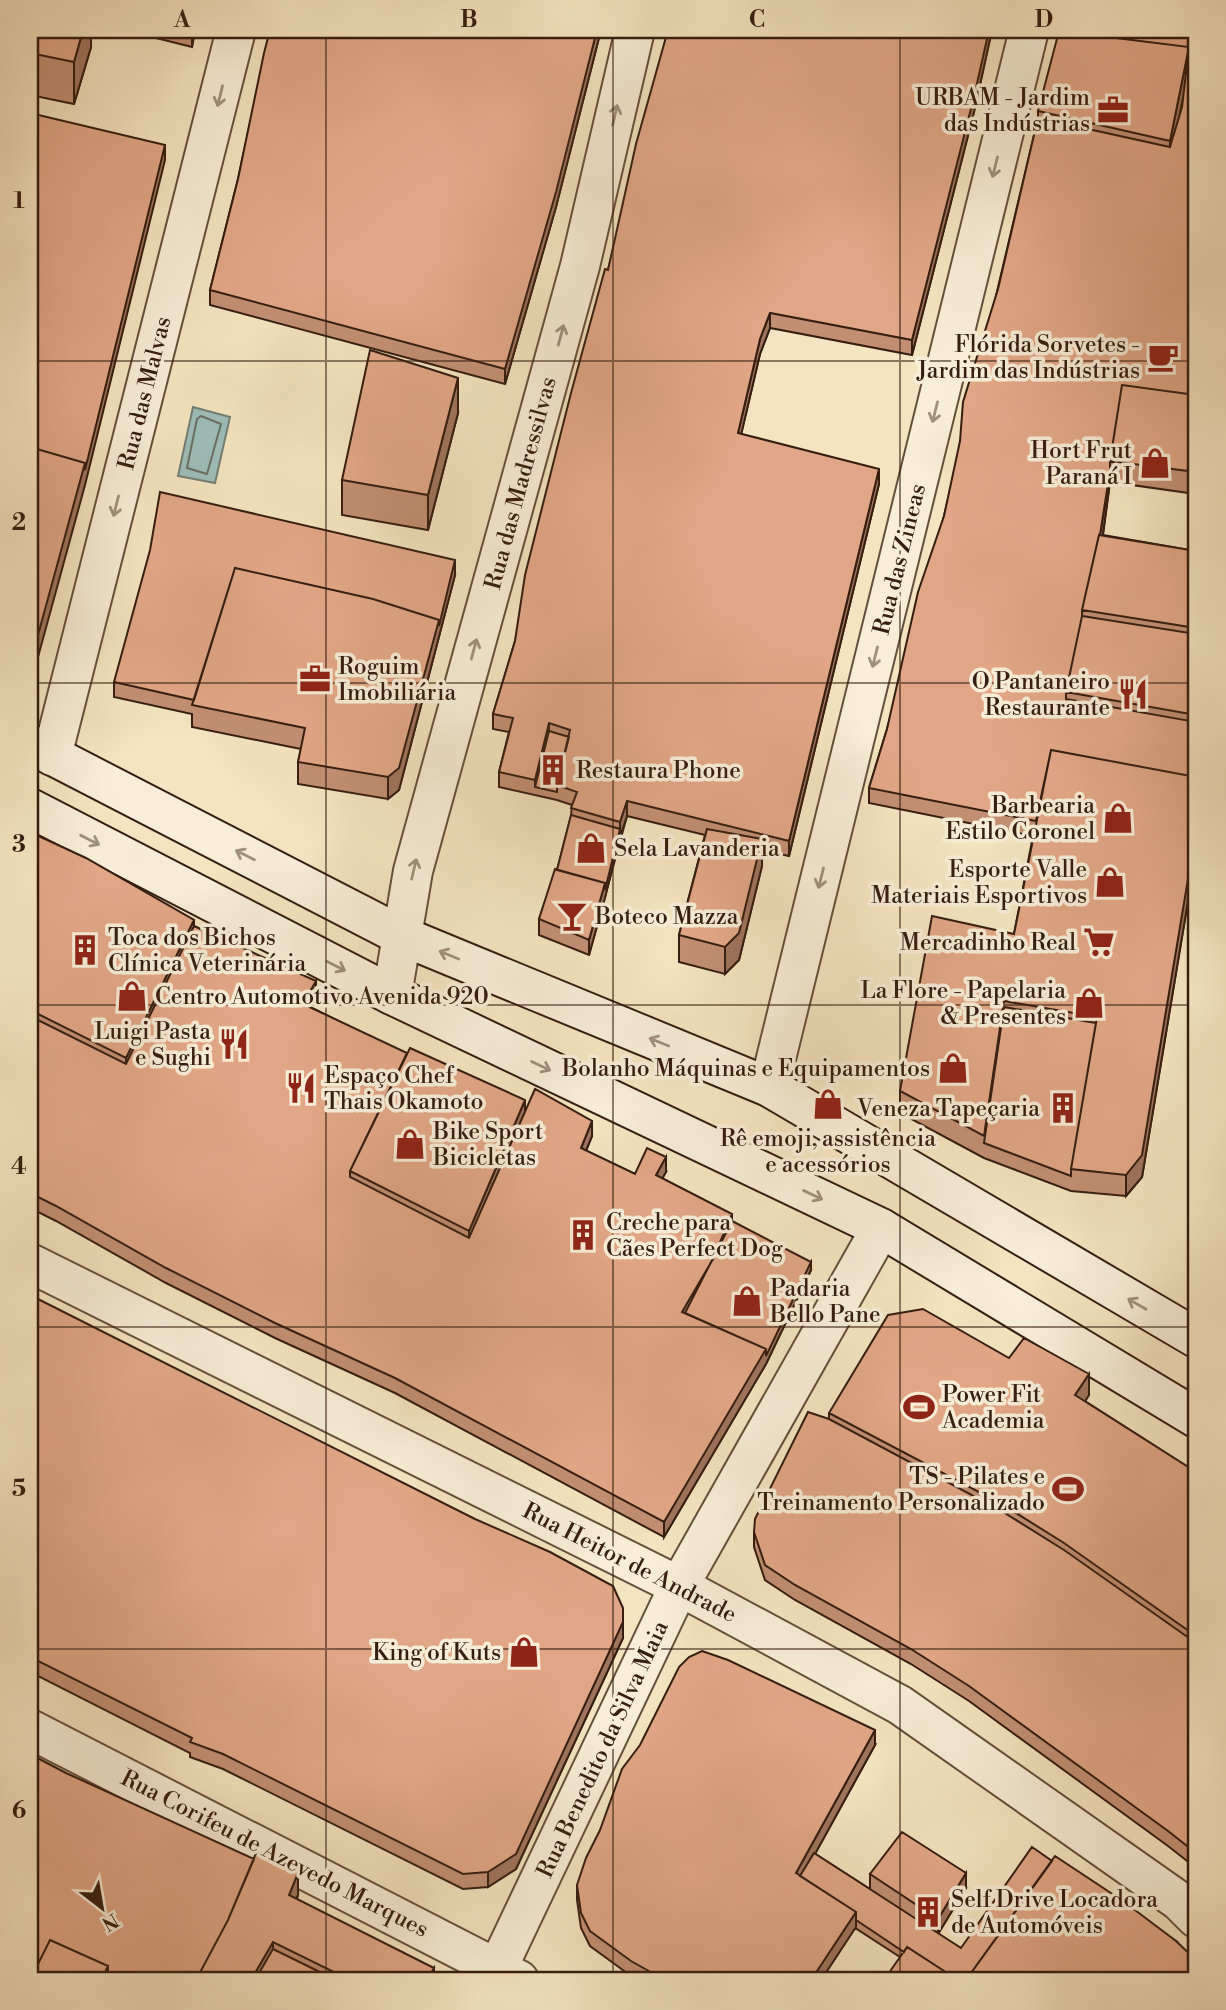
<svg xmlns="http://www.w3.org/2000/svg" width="1226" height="2010" font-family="'Libre Bodoni',serif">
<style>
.water{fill:#9dbeb9;stroke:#737e75;stroke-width:2}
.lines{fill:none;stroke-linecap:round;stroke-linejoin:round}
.shore{stroke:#696e64;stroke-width:2}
.street-casing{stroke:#654f3c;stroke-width:42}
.secondary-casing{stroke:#351d10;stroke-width:42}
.street{stroke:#f8edd7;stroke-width:38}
.secondary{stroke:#f8edd7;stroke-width:38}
.wall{fill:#c28f74;stroke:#351d10;stroke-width:2}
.shaded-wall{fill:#9e745e;stroke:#351d10;stroke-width:2}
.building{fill:#e1a687;stroke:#351d10;stroke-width:2}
.oneway{stroke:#a08f7d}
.grid{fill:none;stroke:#351d10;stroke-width:2;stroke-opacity:0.55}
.labels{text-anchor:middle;stroke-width:7;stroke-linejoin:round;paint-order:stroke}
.poi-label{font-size:23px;fill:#351d10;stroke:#f8edd7;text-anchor:end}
.street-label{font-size:23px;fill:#351d10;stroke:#f8edd7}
.neatline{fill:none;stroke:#351d10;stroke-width:2.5}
.grid-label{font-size:23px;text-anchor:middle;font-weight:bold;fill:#351d10}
</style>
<rect width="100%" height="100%" fill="#f4e4c1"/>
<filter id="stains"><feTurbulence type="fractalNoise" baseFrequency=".00286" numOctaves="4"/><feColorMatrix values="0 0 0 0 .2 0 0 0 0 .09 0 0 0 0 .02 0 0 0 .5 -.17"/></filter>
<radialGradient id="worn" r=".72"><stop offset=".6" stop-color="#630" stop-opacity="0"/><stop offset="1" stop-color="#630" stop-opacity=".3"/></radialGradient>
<path class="water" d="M193,407L230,417L215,483L178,476Z"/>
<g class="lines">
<path class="shore" d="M201,416L221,424L207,474L187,468L197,419Z"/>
<defs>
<path id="street" d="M52,756L236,30
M392,995L413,871L580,266L635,30
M769,1087L1029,30
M30,1263L679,1586L900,1705L1179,1901L1196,1918
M30,1729L519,1980
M492,1980L679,1586L881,1228"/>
<path id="secondary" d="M30,744L402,936L769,1087L1196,1338
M30,808L392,995L881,1228L1196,1418"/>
</defs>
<use href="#street" class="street-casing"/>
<use href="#secondary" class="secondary-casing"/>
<use href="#street" class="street"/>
<use href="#secondary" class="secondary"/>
</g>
<path class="wall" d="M30,30H91V47L74,104L30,95Z
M124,30H195L192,47Z
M270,30H601L556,207L505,384L210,305V290L238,179Z
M668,30H992L974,112L912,355L770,328L760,354L741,434L879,484L789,856L762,850V866L739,960L725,974L679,962V935L705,835L627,816L589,955L539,935V919L557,870L571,816L572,805L557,800L499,787V772L509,732L493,729V714L515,641Z
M1196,30V494L1110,482L1103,535L1196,551V853L1142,1177L1126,1196L1071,1191L984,1158L900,1113V1091L1014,934L1033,836L869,803V788L887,729L944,516L1038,118V111Z
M458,413L428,530L342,515V480Z
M455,575L399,790L388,799L298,784V762L301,749L192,727V714L114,697V682Z
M30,832L316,996L310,1007L525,1112L592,1136L586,1151L635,1174L666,1172L662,1178L811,1270L766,1364L664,1537L395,1393L275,1338L166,1283L56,1221L30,1208Z
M30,1295L623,1638L516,1869L488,1887L463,1889L223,1769L190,1757V1753L30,1672Z
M1009,1358L1089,1395L1085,1401L1196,1472V1868L1168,1846L969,1701L911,1664L795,1600L765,1580L754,1547V1532L829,1419V1413Z
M875,1745L815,1854L870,1889V1874L966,1888L938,1934L961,1948L1052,1861L1176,1941L900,1957L855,1928L821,1980H638L631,1976L590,1946L581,1928L577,1900V1885Z
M298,1895L297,1899L434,1980H30Z"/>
<path class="shaded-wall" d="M83,30H91V47L74,104V62Z
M192,30H195L192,47Z
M597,30H601L556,207L505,384V369Z
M989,30H992L974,112L912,355V340Z
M1189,47V69L1170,162V141Z
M165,145V160L85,485L38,657L30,664V642Z
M770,313V328L760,354L738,448V433L760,339Z
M458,378V413L428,530V495Z
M879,469V484L789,856V841Z
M1110,471V482L1099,562L1088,611Z
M455,560V575L399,790L388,799V777L439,620Z
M549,723V738L535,787V780Z
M627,801V816L620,837V822Z
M620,829V837L605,898L589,955V940Z
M1196,831V853L1142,1177L1126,1196V1175Z
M762,839V866L739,960L725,974V947Z
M194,920V941L126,1079V1058Z
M316,981V996L303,1019V1004Z
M525,1100V1122L469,1253V1231Z
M592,1121V1136L581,1163V1148Z
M666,1157V1172L656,1190V1175Z
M732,1214V1229L682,1327V1312Z
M811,1262V1270L766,1364L664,1537V1522Z
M1089,1374V1395L1075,1417V1395Z
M623,1622V1638L516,1869L488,1887V1872Z
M875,1730V1745L799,1883L796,1873Z
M298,1873V1895L289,1916V1895Z
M966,1873V1888L938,1934V1919Z
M856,1912V1927L821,1980H811Z
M273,1942V1964L263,1980H251Z
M108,1966V1980H101Z
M434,1968V1980H427Z"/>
<path class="building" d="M30,30H83L74,62L30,53Z
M270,30H597L556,192L505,369L210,290L238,179L264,53Z
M668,30H989L974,97L912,340L770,313L760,339L738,433L879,469L789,841L627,801L620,822L571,808L577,792L557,785L570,730L549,723L535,780L499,772L513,718L493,714L515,641L525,575L571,393L605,269L608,270L636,144Z
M1060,30H1196V395L1122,385L1110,461V471L1100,535H1099L1082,610V616L1066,692V699L1196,722V777L1051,750L1036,821L869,788L887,729L918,592L944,516L960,441L963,402L998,289L1038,118L1170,147L1182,107L1189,47L1060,31Z
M1059,31L1189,47L1170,141L1038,111Z
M30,113L165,145L85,470V463L30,447Z
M370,350L458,378L428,495L342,480Z
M1122,385L1196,395V472L1110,461Z
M30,447L85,463L38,635L30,642Z
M160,492L455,560L439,626V620L373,599L235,568L194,700L114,682L150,550Z
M1099,535L1196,551V628L1082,610Z
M235,568L373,599L439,620L399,768L388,777L298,762L305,728L192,705Z
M1082,616L1196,634V715L1066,692Z
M549,731L569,737L557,785V792L535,787Z
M1051,750L1196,777V831L1142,1155L1126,1175L1071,1169L1097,1017L1004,1001L984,1136L900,1091L932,916L1014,934Z
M571,815L620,829L605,890V883L557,870Z
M707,829L762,839L739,933L725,947L679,935Z
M30,832L86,858L194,920L126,1058L30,1010Z
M555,869L605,883L589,940L539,919Z
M194,926L316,981L303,1004L407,1053L350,1171V1177L469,1238L535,1089L592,1121L581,1148L635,1174L647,1148L666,1157L656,1175L732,1214L713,1259L682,1312L766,1349L664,1522L395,1378L275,1323L166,1268L56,1206L30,1193V1016L126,1064Z
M1004,1007L1096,1023L1071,1169V1176L984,1143Z
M410,1048L525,1100L469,1231L350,1171Z
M732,1221L811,1262L766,1356V1349L685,1313Z
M30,1295L475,1519L550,1552L613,1586L623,1608V1622L516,1854L488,1872L463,1874L223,1754L190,1742L192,1738L30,1657Z
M923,1309L1009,1358L1024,1338L1089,1374L1075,1395L1196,1472V1636L1064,1543L1000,1503L829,1413L888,1315Z
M808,1412L829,1419L1000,1510L1064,1550L1196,1643V1853L1168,1831L969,1686L911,1649L795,1585L765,1565L754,1532L755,1519Z
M702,1651L728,1660L875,1730L796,1873L856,1912L811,1980H665L631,1961L590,1931L581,1913L577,1885L586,1858L600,1830L622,1769L640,1745L679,1667L689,1657Z
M30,1754L66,1773L254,1859L228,1920L196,1980H104L108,1973V1966L50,1940L30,1980Z
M902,1832L966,1873L938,1919L870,1874Z
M1032,1847L1052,1861L966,1980H958L907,1947L904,1952L856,1920V1912L800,1876L814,1853L961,1948Z
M256,1853L298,1873L289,1895L434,1968L427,1980H350L273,1942L251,1980H196L228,1920Z
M1055,1856L1123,1901L1176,1941L1196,1960V1980H966Z
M50,1940L108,1966L101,1980H30Z
M907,1947L958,1980H884Z
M273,1949L336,1980H255Z"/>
<defs><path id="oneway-shaft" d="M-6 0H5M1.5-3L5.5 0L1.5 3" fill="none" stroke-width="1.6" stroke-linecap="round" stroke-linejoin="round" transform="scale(1.75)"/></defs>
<g class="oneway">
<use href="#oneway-shaft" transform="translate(220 96) rotate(104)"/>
<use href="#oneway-shaft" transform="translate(615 115) rotate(-77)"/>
<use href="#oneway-shaft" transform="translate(995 167) rotate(104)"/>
<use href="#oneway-shaft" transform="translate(561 335) rotate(-75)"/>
<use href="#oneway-shaft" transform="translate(935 412) rotate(104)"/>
<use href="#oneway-shaft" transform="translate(116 506) rotate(104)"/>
<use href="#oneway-shaft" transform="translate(474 649) rotate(-75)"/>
<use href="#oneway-shaft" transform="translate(875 657) rotate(104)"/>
<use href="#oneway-shaft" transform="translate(90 840) rotate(27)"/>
<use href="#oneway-shaft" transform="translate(245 855) rotate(-153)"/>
<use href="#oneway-shaft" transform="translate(414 869) rotate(-77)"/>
<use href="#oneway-shaft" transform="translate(821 878) rotate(104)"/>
<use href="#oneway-shaft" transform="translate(449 955) rotate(-158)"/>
<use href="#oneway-shaft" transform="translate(336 966) rotate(27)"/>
<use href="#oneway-shaft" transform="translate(659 1042) rotate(-158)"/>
<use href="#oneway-shaft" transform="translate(541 1066) rotate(26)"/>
<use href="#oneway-shaft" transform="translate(813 1195) rotate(26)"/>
<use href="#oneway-shaft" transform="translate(1137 1304) rotate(-150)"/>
</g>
<path class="grid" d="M326,30V1980M613,30V1980M900,30V1980M30,361H1196M30,683H1196M30,1005H1196M30,1327H1196M30,1649H1196"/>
<defs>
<symbol id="office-bare" viewBox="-9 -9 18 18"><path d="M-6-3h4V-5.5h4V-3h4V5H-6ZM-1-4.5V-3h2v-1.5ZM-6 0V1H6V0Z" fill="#8f2418" stroke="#f8edd7" stroke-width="2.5" paint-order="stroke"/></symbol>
<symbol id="cafe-bare" viewBox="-9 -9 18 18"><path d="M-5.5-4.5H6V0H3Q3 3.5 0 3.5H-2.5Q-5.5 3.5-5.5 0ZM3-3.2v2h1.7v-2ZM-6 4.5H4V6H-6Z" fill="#8f2418" stroke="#f8edd7" stroke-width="2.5" paint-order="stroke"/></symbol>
<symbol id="shop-bare" viewBox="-9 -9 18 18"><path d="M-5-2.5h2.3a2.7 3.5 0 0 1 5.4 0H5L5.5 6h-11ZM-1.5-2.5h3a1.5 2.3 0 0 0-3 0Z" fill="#8f2418" stroke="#f8edd7" stroke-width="2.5" paint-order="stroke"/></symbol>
<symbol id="restaurant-bare" viewBox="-9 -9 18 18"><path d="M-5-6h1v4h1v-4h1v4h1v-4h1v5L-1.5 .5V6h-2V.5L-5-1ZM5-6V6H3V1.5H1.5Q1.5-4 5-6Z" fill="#8f2418" stroke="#f8edd7" stroke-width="2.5" paint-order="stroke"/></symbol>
<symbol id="building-bare" viewBox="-9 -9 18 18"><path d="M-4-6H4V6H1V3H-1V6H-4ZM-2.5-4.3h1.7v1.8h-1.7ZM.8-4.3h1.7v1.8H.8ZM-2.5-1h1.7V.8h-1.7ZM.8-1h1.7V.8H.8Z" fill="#8f2418" stroke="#f8edd7" stroke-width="2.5" paint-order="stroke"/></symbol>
<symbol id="bar-bare" viewBox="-9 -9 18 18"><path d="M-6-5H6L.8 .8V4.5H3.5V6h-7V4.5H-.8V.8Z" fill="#8f2418" stroke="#f8edd7" stroke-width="2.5" paint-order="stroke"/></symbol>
<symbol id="supermarket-bare" viewBox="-9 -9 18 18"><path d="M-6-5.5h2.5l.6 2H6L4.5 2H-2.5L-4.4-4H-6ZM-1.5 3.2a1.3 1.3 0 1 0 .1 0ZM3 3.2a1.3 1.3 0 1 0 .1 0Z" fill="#8f2418" stroke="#f8edd7" stroke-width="2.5" paint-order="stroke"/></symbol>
<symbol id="stadium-bare" viewBox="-9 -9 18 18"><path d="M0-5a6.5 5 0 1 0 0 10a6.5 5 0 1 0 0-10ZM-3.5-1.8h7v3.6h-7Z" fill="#8f2418" stroke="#f8edd7" stroke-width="2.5" paint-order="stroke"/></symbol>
</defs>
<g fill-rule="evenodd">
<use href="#office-bare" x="1091" y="88" width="44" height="44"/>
<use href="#cafe-bare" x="1141" y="335" width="44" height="44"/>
<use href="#shop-bare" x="1133" y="441" width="44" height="44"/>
<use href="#office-bare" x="293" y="657" width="44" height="44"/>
<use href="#restaurant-bare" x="1111" y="672" width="44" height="44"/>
<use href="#building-bare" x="531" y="748" width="44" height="44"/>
<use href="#shop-bare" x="1096" y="796" width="44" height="44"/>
<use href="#shop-bare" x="569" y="826" width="44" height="44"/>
<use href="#shop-bare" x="1088" y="860" width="44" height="44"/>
<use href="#bar-bare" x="550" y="894" width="44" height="44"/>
<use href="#supermarket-bare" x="1077" y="920" width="44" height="44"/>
<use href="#building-bare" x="63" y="928" width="44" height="44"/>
<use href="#shop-bare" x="110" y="974" width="44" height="44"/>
<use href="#shop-bare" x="1067" y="981" width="44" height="44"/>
<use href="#restaurant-bare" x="212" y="1022" width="44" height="44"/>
<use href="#shop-bare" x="931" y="1046" width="44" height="44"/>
<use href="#restaurant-bare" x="279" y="1066" width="44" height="44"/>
<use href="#shop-bare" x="806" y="1082" width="44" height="44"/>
<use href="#building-bare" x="1041" y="1086" width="44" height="44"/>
<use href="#shop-bare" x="388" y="1122" width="44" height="44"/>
<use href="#building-bare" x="561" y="1213" width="44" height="44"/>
<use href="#shop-bare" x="725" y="1279" width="44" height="44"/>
<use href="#stadium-bare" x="897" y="1385" width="44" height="44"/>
<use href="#stadium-bare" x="1046" y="1467" width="44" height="44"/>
<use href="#shop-bare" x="502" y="1630" width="44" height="44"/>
<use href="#building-bare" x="906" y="1890" width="44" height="44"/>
</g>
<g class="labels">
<g class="poi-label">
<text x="1090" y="105">URBAM - Jardim<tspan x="1090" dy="26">das Indústrias</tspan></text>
<text x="1140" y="352">Flórida Sorvetes -<tspan x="1140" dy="26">Jardim das Indústrias</tspan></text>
<text x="1132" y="458">Hort Frut<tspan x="1132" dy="26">Paraná I</tspan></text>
<text x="338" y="674" text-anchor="start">Roguim<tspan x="338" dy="26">Imobiliária</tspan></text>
<text x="1110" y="689">O Pantaneiro<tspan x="1110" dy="26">Restaurante</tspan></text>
<text x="576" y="778" text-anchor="start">Restaura Phone</text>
<text x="1095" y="813">Barbearia<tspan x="1095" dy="26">Estilo Coronel</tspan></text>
<text x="614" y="856" text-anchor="start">Sela Lavanderia</text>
<text x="1087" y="877">Esporte Valle<tspan x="1087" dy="26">Materiais Esportivos</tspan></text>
<text x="595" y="924" text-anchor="start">Boteco Mazza</text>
<text x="108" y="945" text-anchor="start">Toca dos Bichos<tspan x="108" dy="26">Clínica Veterinária</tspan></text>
<text x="1076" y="950">Mercadinho Real</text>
<text x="1066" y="998">La Flore - Papelaria<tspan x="1066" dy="26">&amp; Presentes</tspan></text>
<text x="155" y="1004" text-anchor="start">Centro Automotivo Avenida 920</text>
<text x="211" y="1039">Luigi Pasta<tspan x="211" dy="26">e Sughi</tspan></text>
<text x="930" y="1076">Bolanho Máquinas e Equipamentos</text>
<text x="324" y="1083" text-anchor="start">Espaço Chef<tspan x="324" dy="26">Thais Okamoto</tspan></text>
<text x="1040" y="1116">Veneza Tapeçaria</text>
<text x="433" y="1139" text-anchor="start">Bike Sport<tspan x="433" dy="26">Bicicletas</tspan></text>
<text x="828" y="1146" text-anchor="middle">Rê emoji, assistência<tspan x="828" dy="26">e acessórios</tspan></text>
<text x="606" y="1230" text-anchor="start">Creche para<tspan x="606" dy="26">Cães Perfect Dog</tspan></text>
<text x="770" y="1296" text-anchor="start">Padaria<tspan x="770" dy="26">Bello Pane</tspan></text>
<text x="942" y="1402" text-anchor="start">Power Fit<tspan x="942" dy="26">Academia</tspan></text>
<text x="1045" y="1484">TS - Pilates e<tspan x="1045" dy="26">Treinamento Personalizado</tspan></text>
<text x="501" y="1660">King of Kuts</text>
<text x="951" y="1907" text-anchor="start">Self Drive Locadora<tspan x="951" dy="26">de Automóveis</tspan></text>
</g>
<g class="street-label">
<text transform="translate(144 393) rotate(-76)" y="8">Rua das Malvas</text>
<text transform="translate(520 483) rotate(-75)" y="8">Rua das Madressilvas</text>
<text transform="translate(899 559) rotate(-76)" y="8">Rua das Zineas</text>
<text transform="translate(630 1562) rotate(27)" y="8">Rua Heitor de Andrade</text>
<text transform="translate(602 1749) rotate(-65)" y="8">Rua Benedito da Silva Maia</text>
<text transform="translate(275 1853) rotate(27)" y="8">Rua Corifeu de Azevedo Marques</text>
</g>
</g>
<rect width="1226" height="2010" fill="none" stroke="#f4e4c1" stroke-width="77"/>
<g transform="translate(102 1908) rotate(149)" stroke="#f8edd7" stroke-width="5" paint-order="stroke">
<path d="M0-5L12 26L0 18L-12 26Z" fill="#351d10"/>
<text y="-10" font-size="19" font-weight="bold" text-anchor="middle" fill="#351d10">N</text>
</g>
<rect x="38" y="38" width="1150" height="1934" class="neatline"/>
<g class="grid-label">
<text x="182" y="27">A</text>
<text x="469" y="27">B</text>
<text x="757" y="27">C</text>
<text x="1044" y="27">D</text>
<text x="19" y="208">1</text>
<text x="19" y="530">2</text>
<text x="19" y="852">3</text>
<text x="19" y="1174">4</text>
<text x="19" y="1496">5</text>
<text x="19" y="1818">6</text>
</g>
<rect width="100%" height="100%" filter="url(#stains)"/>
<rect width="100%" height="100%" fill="url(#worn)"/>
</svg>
